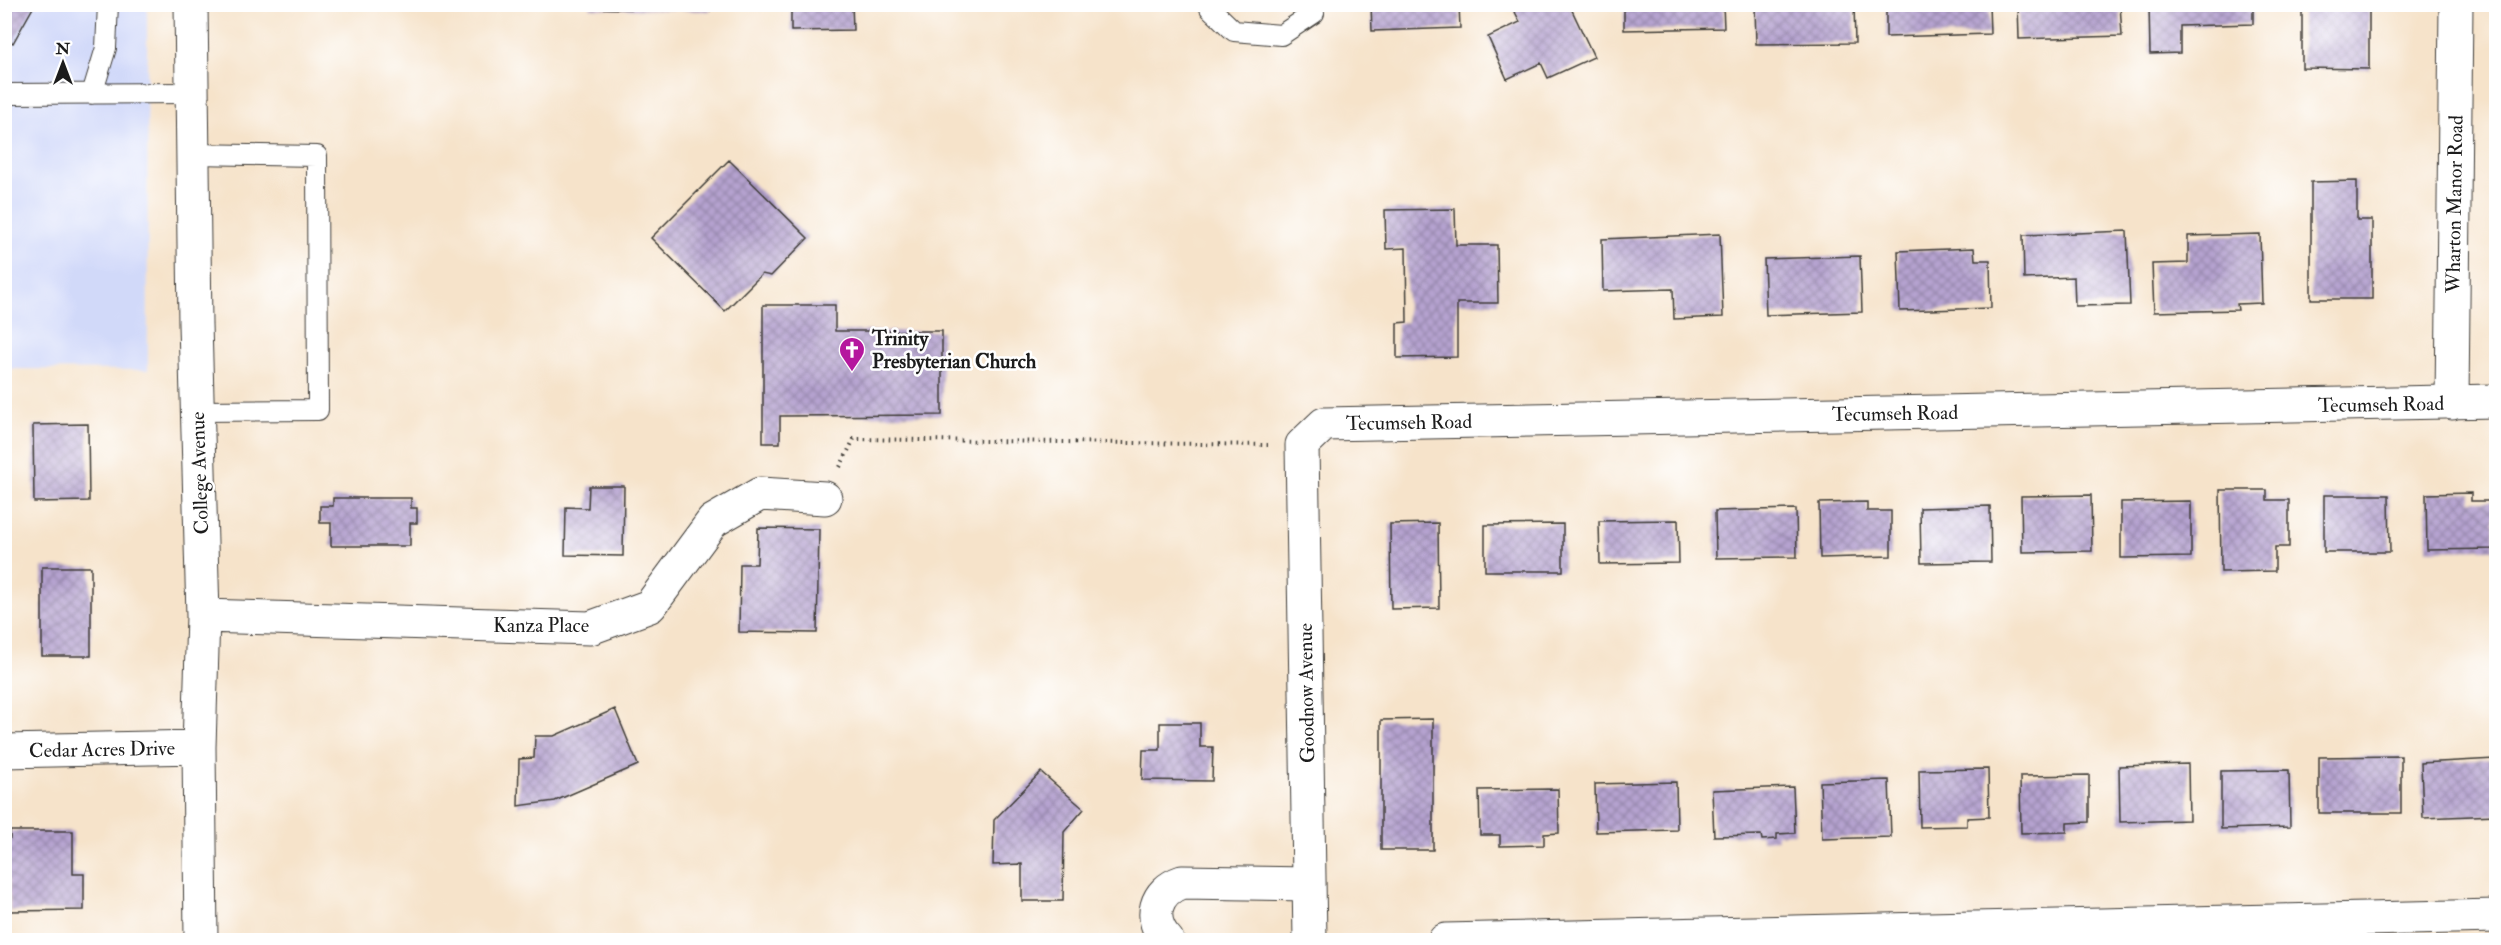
<svg xmlns="http://www.w3.org/2000/svg" width="2501" height="945" font-family="'IM FELL Double Pica',serif">
<style>
.built{fill:#d1d9f9}
.building{fill:url(#building-cross-hatch)}
.lines{fill:none;stroke-linecap:round;stroke-linejoin:round}
.lane-casing{stroke:#3d3a36;stroke-width:22}
.street-casing{stroke:#3d3a36;stroke-width:35}
.path{stroke:#3d3a36;stroke-width:4;stroke-dasharray:1.5 4.5;stroke-linecap:butt}
.lane{stroke:#fff;stroke-width:20}
.street{stroke:#fff;stroke-width:33}
.labels{text-anchor:middle;stroke-width:5;stroke-linejoin:round;paint-order:stroke}
.street-label{font-size:20px;fill:#1c1c1c;stroke:#fff}
.poi-label{font-size:20px;font-weight:bold;fill:#1c1c1c;stroke:#fff;text-anchor:start}
</style>
<defs>
<pattern id="building-cross-hatch" width="8" height="8" patternUnits="userSpaceOnUse" patternTransform="scale(1.5)"><rect width="8" height="8" fill="#b6a3d0"/><path d="M0 0l8 8M0 8l8-8" fill="none" stroke="#9384a8"/></pattern>
</defs>
<rect width="100%" height="100%" fill="#fff"/>
<filter id="ink" filterUnits="userSpaceOnUse"><feTurbulence type="fractalNoise" baseFrequency=".0167" numOctaves="2"/><feDisplacementMap in="SourceGraphic" scale="12" xChannelSelector="R" yChannelSelector="G"/><feConvolveMatrix kernelMatrix="1 2 1 2 8 2 1 2 1" color-interpolation-filters="sRGB"/></filter>
<filter id="wash" filterUnits="userSpaceOnUse"><feTurbulence type="fractalNoise" baseFrequency=".008" numOctaves="4" result="noise"/><feDisplacementMap in="SourceGraphic" scale="24" xChannelSelector="R" yChannelSelector="G"/><feGaussianBlur stdDeviation="1.35" result="paint"/><feColorMatrix in="noise" values="0 0 0 0 0 0 0 0 0 0 0 0 0 0 0 0 0 1.4 0 .05"/><feComposite in="paint" operator="in"/></filter>
<g filter="url(#wash)">
<rect width="100%" height="100%" fill="#f6e3ca"/>
<path class="built" d="M5,5H147L148,370L5,369Z"/>
<g id="blocks">
<path class="building" d="M4,4H35L13,43L4,38Z
M591,4H710V11L590,8Z
M791,4H852L853,30L791,31Z
M1371,4H1459L1460,28L1372,31Z
M1511,4H1569L1594,57L1548,78L1541,63L1507,79L1488,37L1520,22Z
M1624,4H1723L1724,28L1624,30Z
M1755,4H1854L1855,43L1756,44Z
M1886,4H1989L1990,34L1886,37Z
M2018,4H2120L2122,36L2019,39Z
M2149,4H2253V24L2180,26V53L2150,54Z
M2302,4H2369V69L2302,68Z
M729,160L808,238L771,276L762,274L725,311L651,238Z
M2357,181V220H2372V299H2311V182Z
M1455,209L1456,245H1497L1498,303H1457V357L1397,358V323L1407,322L1406,248L1386,249L1385,210Z
M2127,231L2130,305L2075,306L2074,277L2024,279L2023,235Z
M1720,234L1723,317L1674,319L1673,289L1603,291L1602,239Z
M2260,234L2262,303L2237,304L2238,310L2154,312L2152,264L2188,263V236Z
M1974,248L1975,260H1990L1991,308L1900,311L1898,251Z
M1860,256L1862,312L1766,315L1764,259Z
M763,305H835V331H942V415L780,416V443H763Z
M88,424L89,501L34,502L33,425Z
M589,486H624L623,556L565,555L566,507L588,508Z
M2220,490H2267V500H2289V547H2275V571L2221,572Z
M2471,493V501H2494V549L2427,550L2426,494Z
M2091,495L2092,551L2022,552L2021,496Z
M2324,495H2389L2390,552H2324Z
M333,498H411V508H417V523H410V546H331V523H320V506H333Z
M2191,501V557L2121,558V502Z
M1867,502V511H1891V556L1820,558L1819,503Z
M1990,506L1991,562L1921,563L1920,508Z
M1796,509L1797,557L1716,558L1715,511Z
M1678,520L1679,563L1600,564L1599,521Z
M1438,523L1439,608L1391,609L1390,524Z
M1563,524V571H1485V525Z
M758,528L819,529L817,633L739,632L740,564H757Z
M42,567H91V656H42Z
M615,709L638,765L555,801L518,806L519,759L534,758L535,736H554Z
M1433,719V850H1381V720Z
M1160,723H1200V747H1213L1212,781L1142,780L1143,750H1160Z
M2401,756V813H2319V757Z
M2495,759L2496,815L2423,818L2421,763Z
M2188,764L2189,820L2120,822L2119,766Z
M1988,769L1989,817L1967,818V826L1920,827L1919,770Z
M2289,770L2290,827L2221,829V771Z
M1041,772L1084,809L1064,832L1063,901H1022V864L993,865L994,820Z
M2089,775V822L2067,823V832L2021,833L2020,776Z
M1889,780L1891,837L1822,839L1820,782Z
M1676,782L1677,830L1596,832L1595,784Z
M1793,787L1795,833L1777,834V839L1762,840L1761,835L1714,836L1712,790Z
M1558,789L1559,833L1544,834V845L1500,846V835H1480L1479,790Z
M10,831H73V874H84V910L10,911L9,880H4V838H10Z"/>
</g>
</g>
<g filter="url(#ink)">
<use href="#blocks" fill-opacity="0" stroke="#3d3a36" stroke-width="1.5"/>
<g class="lines">
<defs>
<path id="lane" d="M1210,8L1234,31L1281,35L1314,13
M4,94L192,93
M92,94L106,48L108,4
M193,154L317,156L318,410L197,411"/>
<path id="street" d="M191,4L195,324L203,616L199,747L201,940
M2452,403L2456,4
M203,616L590,628L650,606L713,521L760,494L825,498
M4,751L199,747
M1167,940C1147,919 1155,891 1182,882L1309,884
M1310,940L1302,445L1324,424L2496,401
M1445,940L2496,916"/>
</defs>
<use href="#lane" class="lane-casing"/>
<use href="#street" class="street-casing"/>
<path class="path" d="M2496,265L2494,271L2496,317
M840,467L854,439L1268,445"/>
<use href="#lane" class="lane"/>
<use href="#street" class="street"/>
</g>
</g>
<defs>
<symbol id="church-pin" viewBox="-11 -11 22 30"><path d="M0 17L-7.5 6A9.5 9.5 0 1 1 7.5 6Z" fill="#b5179e" stroke="#fff"/><path d="M-1.2-6h2.4v3.5h3.3v2.4h-3.3V6h-2.4V-.1h-3.3v-2.4h3.3Z" fill="#fff"/></symbol>
</defs>
<g fill-rule="evenodd">
<use href="#church-pin" x="837" y="335" width="30" height="40"/>
</g>
<g class="labels">
<g class="street-label">
<text transform="translate(2454 204) rotate(-89)" y="7">Wharton Manor Road</text>
<text transform="translate(2381 404) rotate(-1)" y="7">Tecumseh Road</text>
<text transform="translate(1895 413) rotate(-1)" y="7">Tecumseh Road</text>
<text transform="translate(1409 422) rotate(-1)" y="7">Tecumseh Road</text>
<text transform="translate(199 473) rotate(-92)" y="7">College Avenue</text>
<text x="541" y="632">Kanza Place</text>
<text transform="translate(1306 693) rotate(-91)" y="7">Goodnow Avenue</text>
<text transform="translate(102 749) rotate(-1)" y="7">Cedar Acres Drive</text>
</g>
<g class="poi-label">
<text x="872" y="345">Trinity<tspan x="872" dy="23">Presbyterian Church</tspan></text>
</g>
</g>
<rect width="2501" height="945" fill="none" stroke="#fff" stroke-width="24"/>
<g transform="translate(63 63)" stroke="#ffffff" stroke-width="4.5" paint-order="stroke">
<path d="M0-4.5L10 22L0 15L-10 22Z" fill="#1c1c1c"/>
<text y="-9" font-size="16" font-weight="bold" text-anchor="middle" fill="#1c1c1c">N</text>
</g>
</svg>
